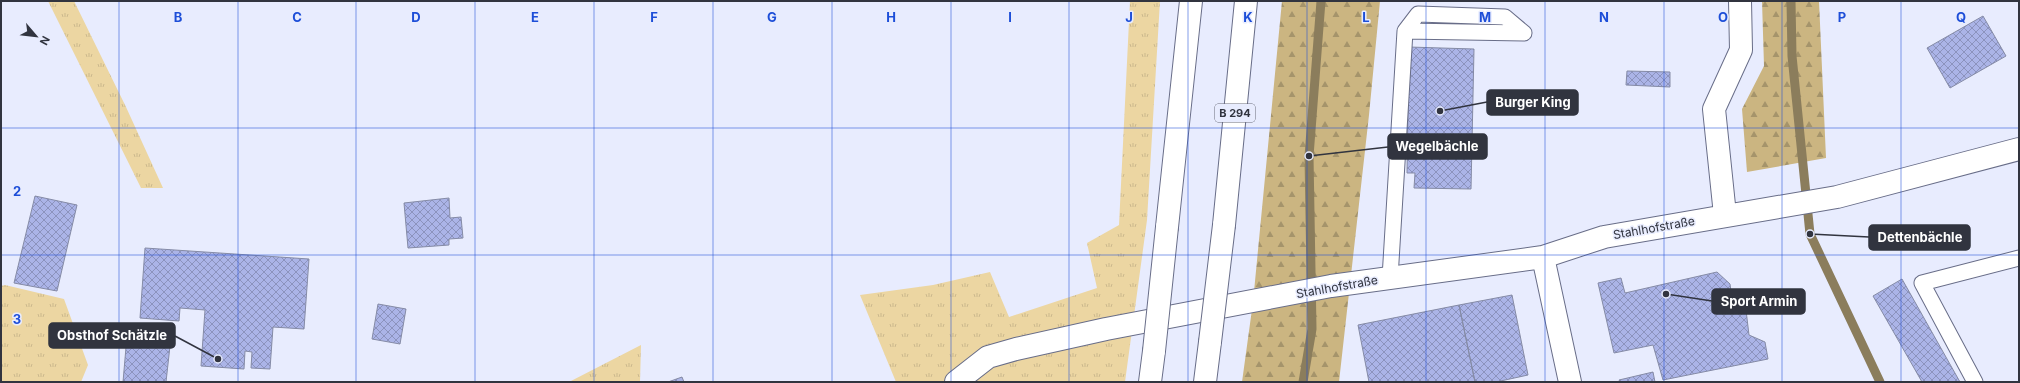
<svg xmlns="http://www.w3.org/2000/svg" width="2020" height="383" font-family="Inter,sans-serif">
<style>
.grass{fill:url(#grass-tufts)}
.forest{fill:url(#forest-firs)}
.lines{fill:none;stroke-linecap:round;stroke-linejoin:round}
.stream{stroke:#8b7d5c;stroke-width:9}
.building{fill:url(#building-cross-hatch);stroke:#858ba6}
.service-casing{stroke:#686d88;stroke-width:17}
.minor-casing{stroke:#686d88;stroke-width:24}
.trunk-casing{stroke:#686d88;stroke-width:24}
.service{stroke:#fff;stroke-width:15}
.minor{stroke:#fff;stroke-width:22}
.trunk{stroke:#fff;stroke-width:22}
.trunk-bridge-casing{stroke:#686d88;stroke-width:24;stroke-linecap:butt}
.trunk-bridge{stroke:#fff;stroke-width:22}
.grid{fill:none;stroke:#1d4ed8;stroke-width:1;stroke-opacity:0.55}
.labels{text-anchor:middle;stroke-width:3;stroke-linejoin:round;paint-order:stroke}
.shield{fill:#e8ecfe;stroke:#686b78;stroke-width:1}
.shield-label{font-size:11px;font-weight:bold;fill:#31343f}
.street-label{font-size:12px;fill:#31343f;stroke:#e8ecfe}
.grid-label{font-size:13px;text-anchor:middle;font-weight:bold;fill:#1d4ed8;stroke:#e8ecfe;stroke-width:3;stroke-linejoin:round;paint-order:stroke}
.leader{fill:none;stroke:#31343f;stroke-width:1.5}
.callout-dot{fill:#31343f;stroke:#e8ecfe;stroke-width:1.5}
.callout{fill:#31343f;stroke:#31343f;stroke-width:1.5}
.callout-label{font-size:13px;text-anchor:middle;font-weight:bold;fill:#fff}
</style>
<defs>
<pattern id="grass-tufts" width="24" height="20" patternUnits="userSpaceOnUse"><rect width="24" height="20" fill="#ecd6a2"/><path d="M3 7l-1-3M5 7V3M7 7l1-3M15 17l-1-3M17 17v-4M19 17l1-3" fill="none" stroke="#cbb88d"/></pattern>
<pattern id="forest-firs" width="22" height="20" patternUnits="userSpaceOnUse"><rect width="22" height="20" fill="#cbb581"/><path d="M5 1l3.5 6h-7zM16 11l3.5 6h-7z" fill="#a5946b"/></pattern>
<pattern id="building-cross-hatch" width="8" height="8" patternUnits="userSpaceOnUse"><rect width="8" height="8" fill="#abb4e7"/><path d="M0 0l8 8M0 8l8-8" fill="none" stroke="#8c93bd"/></pattern>
</defs>
<rect width="100%" height="100%" fill="#e8ecfe"/>
<path class="grass" d="M48,1H74L126,107L163,188H141Z
M1130,1H1160L1147,220L1125,382H896L860,295L933,285L990,272L1009,317L1097,288L1087,243L1119,225Z
M5,285L64,299L88,365L81,382H1V286Z
M641,345L640,382H569Z"/>
<path class="forest" d="M1282,1H1380L1369,115L1339,382H1242L1253,302Z
M1762,1H1819L1826,158L1747,172L1742,109L1764,66Z"/>
<g class="lines">
<path class="stream" d="M1791,1L1792,56L1810,234L1880,382
M1303,382L1312,329L1309,156L1321,1"/>
</g>
<path class="building" d="M1983,16L2006,56L1950,88L1927,48Z
M1409,47L1474,49L1471,189L1414,188L1415,173H1407Z
M1627,71L1670,72V87L1626,85Z
M35,196L77,205L57,291L14,283Z
M449,198L450,218L461,217L463,238L449,239V245L408,248L404,203Z
M145,248L309,259L304,329L273,327L270,369L251,368L252,352L245,351L244,369L201,366L205,310L180,308L179,321L140,318Z
M1717,272L1730,284L1733,307L1746,310L1749,335L1765,342L1768,359L1663,380L1653,345L1614,353L1598,283L1621,278L1625,293Z
M1902,279L1960,382H1922L1873,296Z
M1512,295L1528,375L1496,382H1475L1459,305Z
M378,304L406,309L400,344L372,339Z
M1459,305L1475,382H1369L1358,325Z
M128,324L172,328L166,382H123Z
M1653,372L1655,382H1620L1619,380Z
M682,377L684,382H668Z"/>
<g class="lines">
<defs>
<path id="service" d="M1405,31L1418,14L1505,17L1524,33
M1390,278L1405,31L1524,33
M1975,382L1922,283L2019,258"/>
<path id="minor" d="M1725,215L1714,109L1741,50L1740,1
M1543,257L1570,382
M956,382L988,357L1016,349L1106,329L1331,286L1543,257L1604,237L1837,197L2019,149"/>
<path id="trunk" d="M1224,225L1246,1
M1167,227L1191,1
M1150,382L1154,351
M1205,382L1210,342"/>
</defs>
<use href="#service" class="service-casing"/>
<use href="#minor" class="minor-casing"/>
<use href="#trunk" class="trunk-casing"/>
<use href="#service" class="service"/>
<use href="#minor" class="minor"/>
<use href="#trunk" class="trunk"/>
<defs>
<path id="trunk-bridge" d="M1210,342L1224,225
M1154,351L1167,227"/>
</defs>
<use href="#trunk-bridge" class="trunk-bridge-casing"/>
<use href="#trunk-bridge" class="trunk-bridge"/>
</g>
<path class="grid" d="M119,1V382M238,1V382M356,1V382M475,1V382M594,1V382M713,1V382M832,1V382M951,1V382M1069,1V382M1188,1V382M1307,1V382M1426,1V382M1545,1V382M1664,1V382M1782,1V382M1901,1V382M1,128H2019M1,255H2019"/>
<g class="labels">
<rect class="shield" x="1215" y="104" width="40" height="18" rx="3"/>
<g class="shield-label">
<text x="1235" y="117">B 294</text>
</g>
<g class="street-label">
<text transform="translate(1654 228) rotate(-10)" y="4">Stahlhofstraße</text>
<text transform="translate(1337 287) rotate(-10)" y="4">Stahlhofstraße</text>
</g>
</g>
<g class="grid-label">
<text x="178" y="22">B</text>
<text x="297" y="22">C</text>
<text x="416" y="22">D</text>
<text x="535" y="22">E</text>
<text x="654" y="22">F</text>
<text x="772" y="22">G</text>
<text x="891" y="22">H</text>
<text x="1010" y="22">I</text>
<text x="1129" y="22">J</text>
<text x="1248" y="22">K</text>
<text x="1366" y="22">L</text>
<text x="1485" y="22">M</text>
<text x="1604" y="22">N</text>
<text x="1723" y="22">O</text>
<text x="1842" y="22">P</text>
<text x="1961" y="22">Q</text>
<text x="17" y="196">2</text>
<text x="17" y="324">3</text>
</g>
<path class="leader" d="M1440 111L1487 102M1309 156L1388 147M1810 234L1869 237M1666 294L1712 301M218 359L175 336"/>
<g class="callout-dot">
<circle cx="1440" cy="111" r="4"/>
<circle cx="1309" cy="156" r="4"/>
<circle cx="1810" cy="234" r="4"/>
<circle cx="1666" cy="294" r="4"/>
<circle cx="218" cy="359" r="4"/>
</g>
<g class="callout">
<rect x="1487" y="90" width="91" height="25" rx="4"/>
<rect x="1388" y="134" width="99" height="25" rx="4"/>
<rect x="1869" y="225" width="101" height="25" rx="4"/>
<rect x="1712" y="289" width="93" height="25" rx="4"/>
<rect x="49" y="323" width="126" height="25" rx="4"/>
</g>
<g class="callout-label">
<text x="1533" y="107">Burger King</text>
<text x="1437" y="151">Wegelbächle</text>
<text x="1920" y="242">Dettenbächle</text>
<text x="1759" y="306">Sport Armin</text>
<text x="112" y="340">Obsthof Schätzle</text>
</g>
<rect width="2020" height="383" fill="none" stroke="#31343f" stroke-width="4"/>
<g transform="translate(36 36) rotate(118)" stroke="#e8ecfe" stroke-width="3" paint-order="stroke">
<path d="M0-3L7 15L0 10L-7 15Z" fill="#31343f"/>
<text y="-6" font-size="11" font-weight="bold" text-anchor="middle" fill="#31343f">N</text>
</g>
</svg>
